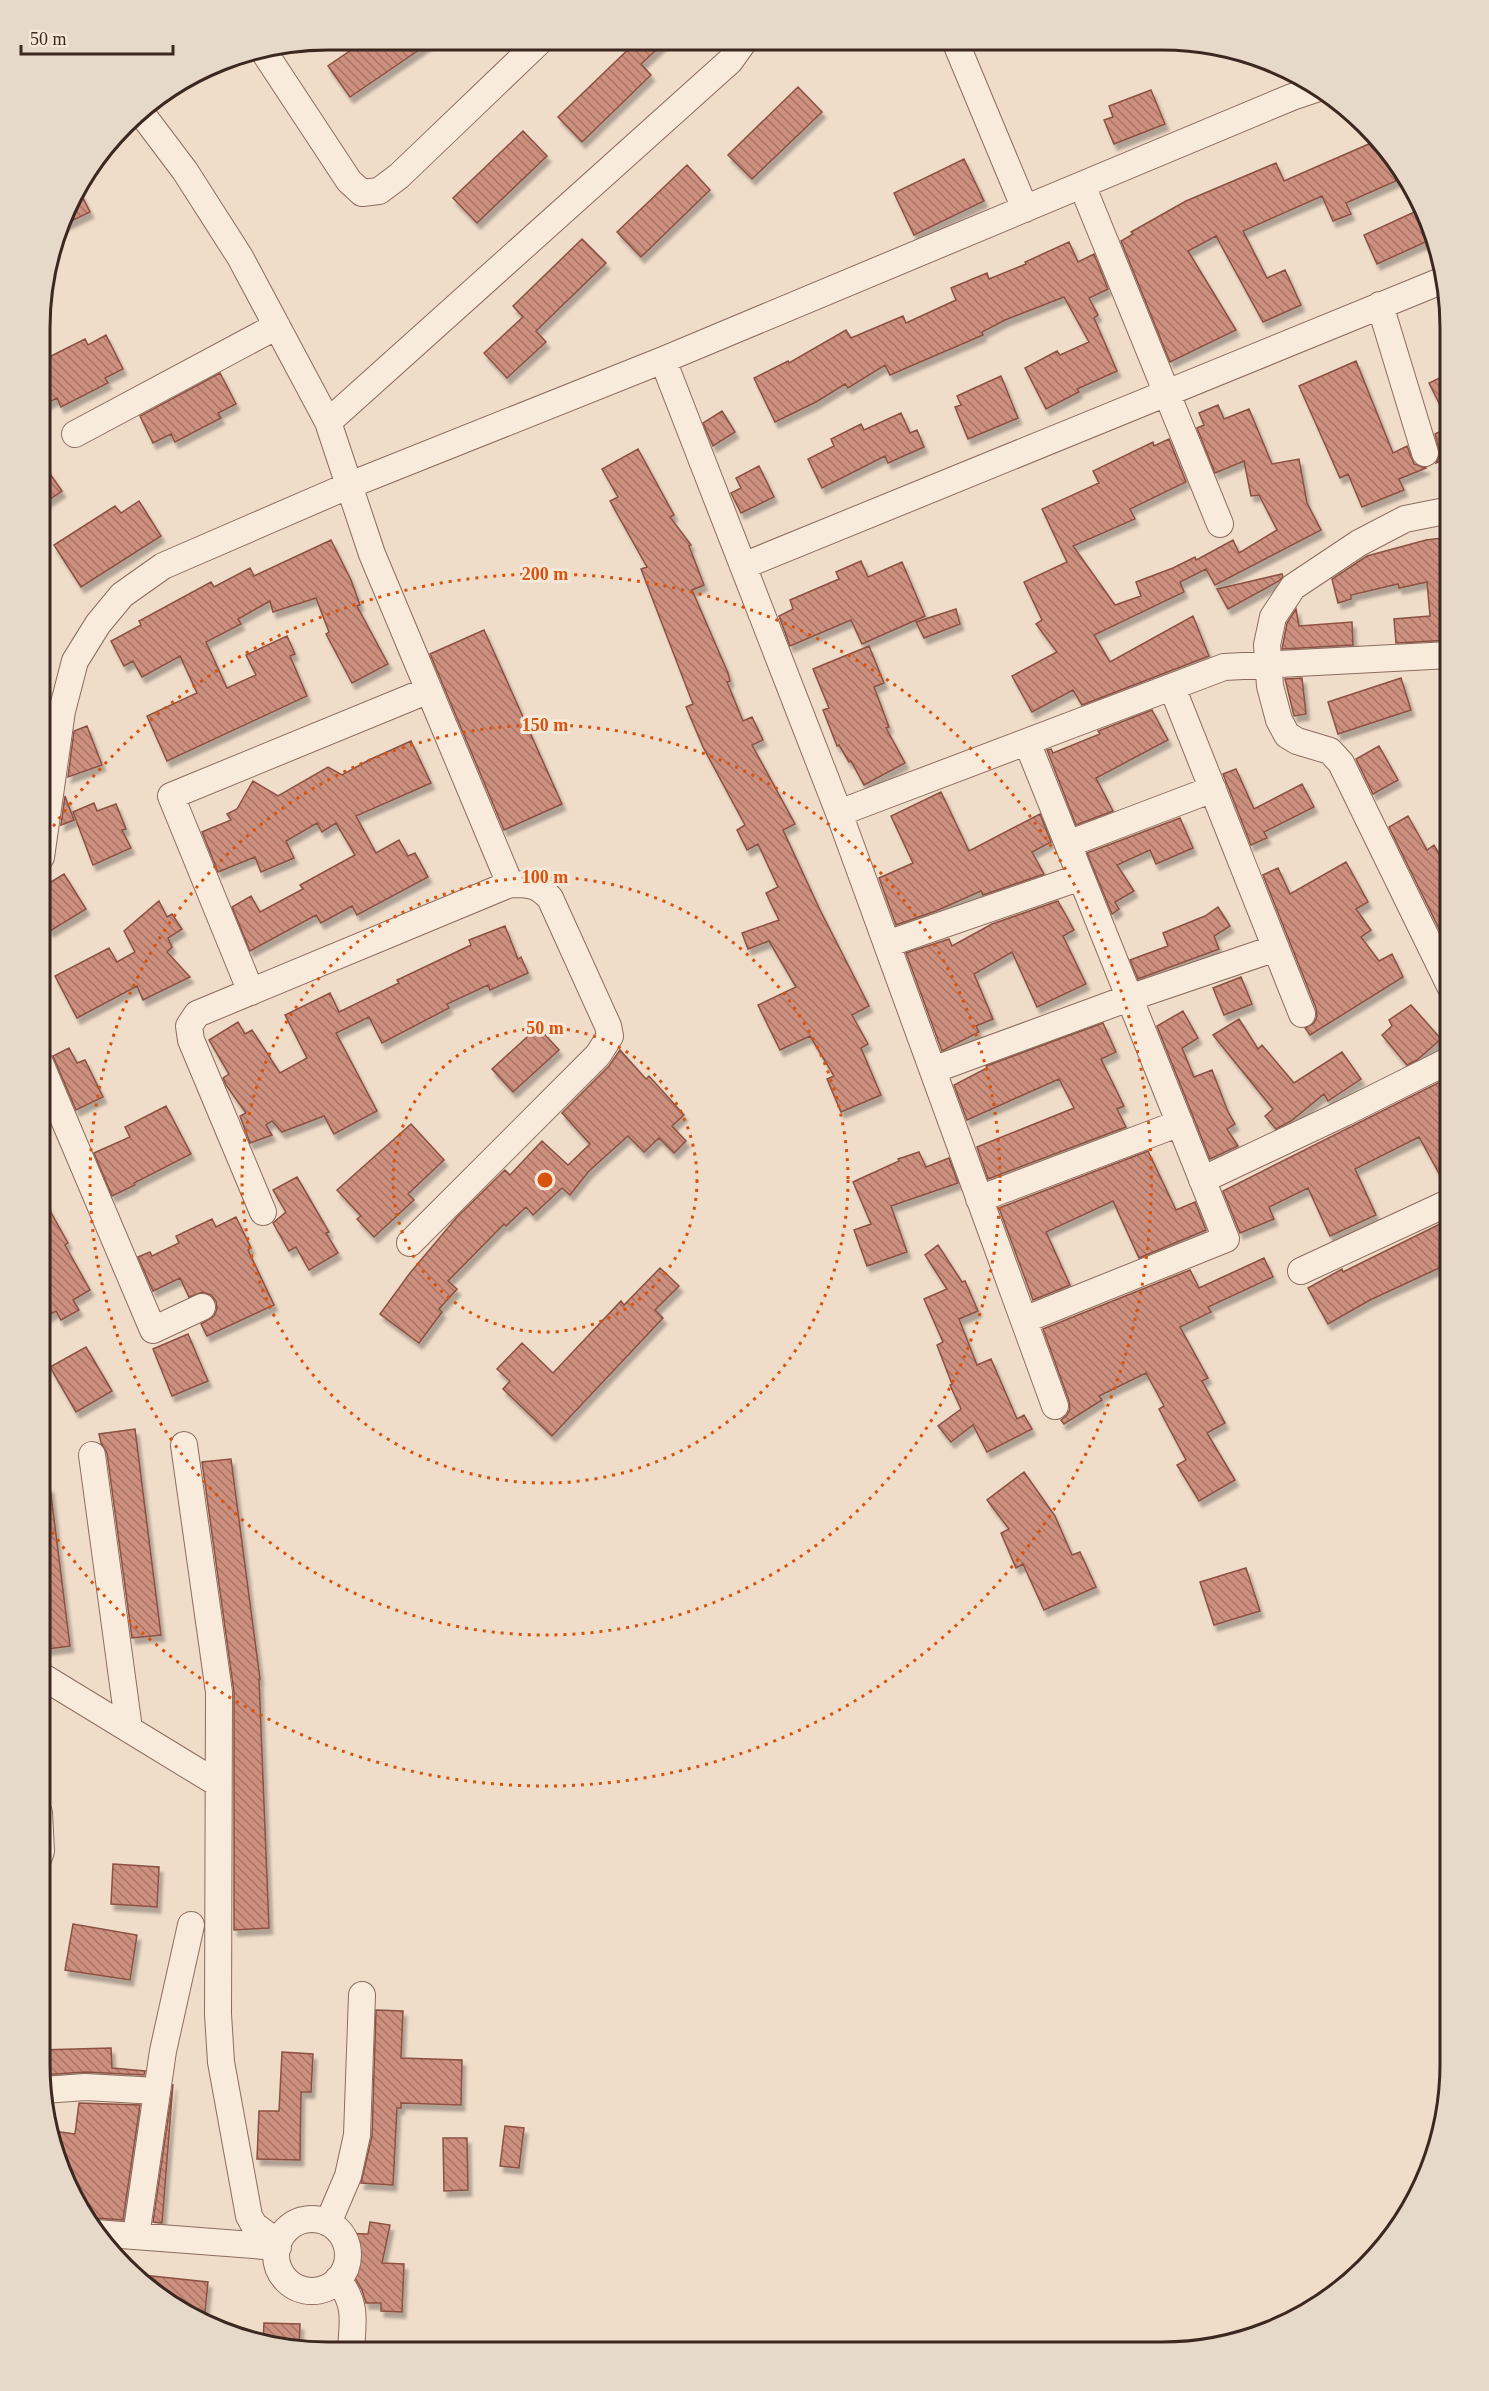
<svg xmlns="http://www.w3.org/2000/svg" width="1489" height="2391" font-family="'Times New Roman',serif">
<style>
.building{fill:url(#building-back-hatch);stroke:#8c5142;stroke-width:1.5;filter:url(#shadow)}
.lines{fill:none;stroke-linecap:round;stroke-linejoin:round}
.minor-casing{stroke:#8c6c5d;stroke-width:28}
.minor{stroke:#f9ebdc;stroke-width:26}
.ring{fill:none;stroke:#d7540e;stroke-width:3;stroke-dasharray:3 6}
.rim{fill:none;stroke:#3c2820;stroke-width:3}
.centre{fill:#d7540e;stroke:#f6e8d8;stroke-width:3}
.ring-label{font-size:18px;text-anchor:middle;font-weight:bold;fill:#d7540e;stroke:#f6e8d8;stroke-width:6;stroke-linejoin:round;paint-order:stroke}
</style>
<defs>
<pattern id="building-back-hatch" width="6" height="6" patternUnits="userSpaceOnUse" patternTransform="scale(1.5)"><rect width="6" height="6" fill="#cd8f7e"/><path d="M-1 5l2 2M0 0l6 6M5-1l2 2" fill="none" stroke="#a87567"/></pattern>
<filter id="shadow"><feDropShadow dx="3.5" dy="6" stdDeviation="1.5" flood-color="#0004"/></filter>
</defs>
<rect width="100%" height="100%" fill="#efdcc9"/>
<path class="building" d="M367,39H435L350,97L328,66Z
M638,40H667L641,64L651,75L582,142L558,117Z
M798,87L822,112L752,179L728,155Z
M1151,90L1165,124L1114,144L1104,120L1113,117L1109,106Z
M523,131L547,156L477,223L453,198Z
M1378,140L1391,152L1405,177L1346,203L1351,214L1333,221L1322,196L1243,231L1267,278L1285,270L1301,305L1263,322L1216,236L1188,251L1236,330L1170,362L1121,241L1133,234L1131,232L1186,201L1276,163L1284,181Z
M964,159L984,201L914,235L894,193Z
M687,165L710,190L641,257L617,232Z
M78,188L90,212L61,226L69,200Z
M1423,208L1428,217L1432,239L1377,264L1364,235Z
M582,239L606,263L536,331L546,342L507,378L484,353L523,317L513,306Z
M1069,242L1078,262L1094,254L1108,289L1089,298L1098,315L1094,318L1117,371L1077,389L1079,392L1046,409L1025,368L1057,351L1060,355L1089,342L1064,297L1005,320L982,332L983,335L890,375L885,365L848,388L845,384L816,402L775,422L754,378L788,361L789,363L846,330L851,338L903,316L906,323L956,300L951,288L987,273L989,279L1026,264L1025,262Z
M106,335L123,369L105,378L108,383L61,407L57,398L41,406V361L85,339L88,345Z
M1356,361L1393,453L1407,446L1414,464L1426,468L1399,479L1404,490L1362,507L1348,474L1340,478L1299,386Z
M220,373L236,404L218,413L221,418L175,442L171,434L153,443L140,416Z
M1450,373V425L1429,383Z
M1001,376L1018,418L968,439L955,407L961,405L957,396Z
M1218,405L1224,419L1249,409L1272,464L1299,459L1307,503L1321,530L1215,585L1206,569L1180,582L1184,592L1094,635L1110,662L1193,616L1209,656L1082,705L1073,690L1032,712L1012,676L1057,652L1036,624L1042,620L1024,582L1067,562L1042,509L1099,483L1093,471L1153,442L1154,446L1169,439L1186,482L1130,509L1135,519L1073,546L1115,605L1141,596L1136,582L1173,568L1195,557L1196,560L1200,558L1233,540L1239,553L1277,530L1259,495L1251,496L1244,461L1215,473L1197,428L1204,425L1199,413Z
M722,411L735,432L713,446L703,423Z
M901,413L910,433L917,430L924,447L888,463L885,456L822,488L808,459L834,446L831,439L861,424L864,430Z
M1450,427V457L1436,463L1439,457V449L1435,434Z
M638,449L674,515L670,517L691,545L689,546L704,585L692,590L728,673L730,681L727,682L743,721L752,717L763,740L752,745L795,824L783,830L820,910L869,1006L852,1015L868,1044L861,1048L881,1095L841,1112L827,1079L834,1076L810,1036L780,1050L758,1005L796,987L769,941L748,949L742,933L779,920L766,893L778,887L758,844L747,850L737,830L745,825L703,747L686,707L693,704L641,569L647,567L610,501L618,497L602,469Z
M41,461L62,491L41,505Z
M759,466L774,497L741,513L731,493L741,488L736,478Z
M139,501L161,536L81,587L54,545L115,506L121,513Z
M1450,537V640L1396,643L1394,619L1430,616L1427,582L1399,588L1398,584L1351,595V599L1338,603L1332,579L1367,556L1426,540Z
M331,540L351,580L360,605L357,606L388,664L352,683L326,634L329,632L316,598L273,612L270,601L238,619L241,624L206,642L227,688L256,675L246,655L287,636L295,654L290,656L307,696L167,761L147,716L197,693L180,656L142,677L133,661L124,666L111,641L141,625L139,621L211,582L214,587L250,568L254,576Z
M861,561L868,577L902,562L925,616L862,644L851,620L790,646L779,616L793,609L790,600L839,579L836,572Z
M1282,574L1283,577L1279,581L1228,609L1217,589Z
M956,609L960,624L924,638L916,622Z
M1296,609L1299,626L1352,622L1353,645L1282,649L1287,623Z
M484,630L562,804L504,830L430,654Z
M869,646L884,683L874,687L889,727L886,728L905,763L864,785L851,761L849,762L839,745L837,746L823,710L829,708L813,669Z
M1302,678L1306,714L1294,716L1285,679Z
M1401,678L1411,710L1338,734L1328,702Z
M1152,710L1168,740L1096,778L1113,811L1076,825L1047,750L1051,749L1053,753L1100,734L1098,731Z
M87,726L102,765L68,777L74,731Z
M411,741L431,783L356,816L376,853L399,840L408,856L415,853L428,877L357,915L352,906L321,923L316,915L250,951L232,907L251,896L260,912L303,889L300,885L355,855L336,823L322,832L317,823L286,841L294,858L261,872L255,857L218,872L202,832L231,820L227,814L237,809L253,781L278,796L328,767L342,775L369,760Z
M1379,746L1398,780L1373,794L1356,759Z
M1236,769L1254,809L1302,784L1314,807L1264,832L1267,838L1251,845L1223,774Z
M941,792L969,851L1040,814L1051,842L1032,852L1044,874L983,895L981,891L936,911L896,925L879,878L913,863L891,816Z
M65,796L74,820L61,825Z
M94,803L97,811L116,804L126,829L122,830L131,848L93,865L73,812Z
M1408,816L1427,850L1434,845L1450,872V882L1444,886L1450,896V951L1389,827Z
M1180,818L1193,848L1156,864L1150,850L1117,865L1134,891L1115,902L1119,909L1112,914L1087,853Z
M1346,862L1368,902L1356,909L1371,930L1361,937L1379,961L1392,954L1403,977L1310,1035L1305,1028L1314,1023L1317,1016L1316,1008L1263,875L1278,868L1290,894Z
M64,874L86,909L50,931L41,916V888Z
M159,901L167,917L172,914L182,929L168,938L172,947L167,952L190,977L143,1000L137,986L77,1018L55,976L109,948L117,962L135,952L124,931Z
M1058,901L1074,930L1063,936L1086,984L1037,1007L1012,952L974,974L993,1019L976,1026L979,1032L942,1051L906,953L949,939L952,946L992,924Z
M1218,907L1230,926L1214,936L1219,949L1138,979L1130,960L1168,946L1163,933L1205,916Z
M505,926L518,959L521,957L528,973L490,990L488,985L447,1004L449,1008L382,1043L369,1017L336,1033L377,1111L334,1134L324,1116L282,1132L272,1121L266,1125L272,1135L250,1143L240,1116L246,1113L226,1085L223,1078L229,1074L209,1040L238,1022L245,1034L252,1030L280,1073L307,1058L285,1015L330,993L339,1012L399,983L397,980L471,945L469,940Z
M1241,977L1252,1004L1224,1015L1213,988Z
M1411,1005L1441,1039L1417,1060L1407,1065L1382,1035L1392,1026L1389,1020Z
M1183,1011L1198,1038L1182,1048L1194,1077L1212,1070L1228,1112L1235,1124L1227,1129L1238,1146L1210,1159L1157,1026Z
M1239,1019L1258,1049L1262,1045L1294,1083L1342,1052L1361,1079L1328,1101L1324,1094L1291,1121L1276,1129L1265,1116L1273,1109L1213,1035Z
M1103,1023L1116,1052L1101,1059L1124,1106L1117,1109L1126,1127L988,1179L977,1147L1074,1108L1059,1079L967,1120L954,1085L987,1068L986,1066Z
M538,1027L559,1050L513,1092L492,1069Z
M69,1048L77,1063L85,1060L103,1097L76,1110L53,1056Z
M620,1050L646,1079L649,1076L684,1115L672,1126L686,1141L674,1153L659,1138L644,1152L628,1136L589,1171L570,1195L562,1188L533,1215L526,1207L506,1226L504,1224L448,1281L457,1289L439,1309L442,1312L419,1343L380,1314L410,1273L457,1217L505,1170L510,1175L542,1141L568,1165L590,1144L562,1113L609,1066Z
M1450,1077V1187L1447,1188L1419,1137L1355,1169L1376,1215L1330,1236L1308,1188L1269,1207L1274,1219L1240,1233L1223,1191Z
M166,1106L191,1154L134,1183L135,1185L112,1196L94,1153L130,1137L125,1127Z
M411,1124L444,1160L408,1194L414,1200L374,1237L357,1219L361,1216L337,1190Z
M1148,1151L1176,1210L1195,1202L1206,1230L1139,1258L1113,1201L1046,1232L1070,1285L1033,1300L999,1208Z
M919,1152L926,1167L949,1158L958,1183L891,1206L907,1252L867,1266L854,1230L871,1224L853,1182L899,1161L898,1159Z
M297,1177L329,1232L326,1233L338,1253L309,1270L296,1247L289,1251L273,1223L286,1212L273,1190Z
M40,1193L68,1243L65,1245L90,1290L73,1300L79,1310L61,1320L56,1311L40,1320Z
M236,1217L251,1248L248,1250L274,1305L207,1336L201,1324L214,1316L217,1309L216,1301L211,1295L203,1292L189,1297L180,1278L153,1291L138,1257L150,1252L152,1256L179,1243L176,1236L212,1219L216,1227Z
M1450,1219V1263L1370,1300L1328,1324L1308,1288L1342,1269L1343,1272Z
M938,1245L962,1282L965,1281L978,1311L959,1319L977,1365L991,1359L1017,1419L1024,1415L1032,1429L987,1452L973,1425L951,1442L938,1426L961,1409L950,1385L952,1384L937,1345L943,1342L924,1299L947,1289L925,1255Z
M1264,1258L1273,1277L1208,1307L1211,1312L1180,1327L1208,1378L1202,1381L1225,1423L1207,1433L1235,1480L1199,1501L1177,1465L1186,1460L1159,1409L1164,1406L1146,1373L1099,1396L1102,1400L1064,1424L1061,1420L1067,1415L1070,1409L1069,1401L1043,1329L1190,1270L1199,1288Z
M660,1268L679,1286L655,1310L663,1318L552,1436L503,1389L510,1381L497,1369L522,1343L553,1373L621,1301L624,1305Z
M188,1334L208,1381L172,1396L153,1349Z
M86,1347L112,1391L76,1412L50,1367Z
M135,1429L161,1635L132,1638L107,1453L101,1443L99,1434Z
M231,1459L260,1679H259L269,1928L234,1930V1692L202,1462Z
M1024,1472L1055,1516L1072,1555L1080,1552L1096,1587L1044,1610L1023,1564L1016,1568L1001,1533L1009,1529L987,1500Z
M40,1487H50L70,1646L40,1650Z
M1246,1568L1260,1611L1214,1625L1200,1582Z
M113,1864L159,1867L157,1907L111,1904Z
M73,1924L137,1935L130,1980L65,1970Z
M376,2010L403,2011L401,2058L462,2060L461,2105L401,2103V2108H397L393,2185L361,2183L372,2136Z
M111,2048L112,2068L145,2071L144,2075L86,2072L41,2075L39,2050Z
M282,2052L313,2054L311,2092H301L300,2160L257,2159L259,2111H279Z
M173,2084L162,2223L153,2222Z
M79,2103L140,2105L123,2220L96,2218L88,2220L61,2174L52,2131L75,2134Z
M505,2126L524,2128L519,2168L500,2166Z
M443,2138H467L468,2190L444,2191Z
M370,2222L390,2225L382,2263L404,2264L402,2312L381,2311V2303H366L362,2290L351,2271L340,2265L341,2233L368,2234Z
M133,2274L208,2282L204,2322L152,2293Z
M264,2323L300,2324L299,2350H290L263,2342Z"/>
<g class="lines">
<defs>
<path id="minor" d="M955,41L1025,209
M264,52L349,181L362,193L379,191L399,176L541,40
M139,110L185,171L240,257L328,422L372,554L510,884
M1082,185L1220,524
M1380,305L1425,453
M663,360L839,813L1055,1406
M328,422L730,61L745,40
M75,434L277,326
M743,566L1441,281
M1172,687L1302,1014
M839,813L1224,667L1450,655
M1068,844L1213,789
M41,857L62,711L75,661L98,624L122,595L163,566L350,485L663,360L1292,97L1319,88
M887,944L1081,877
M1450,986L1341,763L1330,751L1297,741L1287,735L1279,720L1270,686L1267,645L1273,617L1293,587L1359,543L1405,519L1450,510
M251,992L171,796L429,690
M40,1063L153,1330L202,1307
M933,1070L1129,998L1276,948
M1202,1180L1344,1113L1450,1060
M979,1199L1180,1123
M263,1212L191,1040L189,1026L197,1014L510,884C529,884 537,884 550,898L608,1026L610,1036L598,1055L410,1243
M1301,1271L1450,1202
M1024,1320L1226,1239L1027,742
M184,1445L219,1692L218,2014L221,2062L249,2216L254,2225L278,2243
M92,1455L129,1729
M40,1675L217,1783
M39,1857L41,1851L39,1813
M44,2090L85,2087L157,2091
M276 2255a36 36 0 1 1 72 0a36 36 0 1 1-72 0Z
M328,2223L348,2176L357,2135L362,1995
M95,2233L278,2247
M136,2236L163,2051L191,1925
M338,2279C357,2306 353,2318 351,2350"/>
</defs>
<use href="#minor" class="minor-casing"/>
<use href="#minor" class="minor"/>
</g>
<g class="ring">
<circle cx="545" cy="1180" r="152"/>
<circle cx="545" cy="1180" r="303"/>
<circle cx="545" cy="1180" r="455"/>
<path d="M43 841A606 606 0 1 1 43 1519"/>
</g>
<path d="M0 0H1489V2391H0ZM328 50H1162A278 278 0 0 1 1440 328V2064A278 278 0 0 1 1162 2342H328A278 278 0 0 1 50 2064V328A278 278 0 0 1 328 50Z" fill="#e7d9c9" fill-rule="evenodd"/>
<path class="rim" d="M328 50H1162A278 278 0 0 1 1440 328V2064A278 278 0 0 1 1162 2342H328A278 278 0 0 1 50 2064V328A278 278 0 0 1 328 50Z"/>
<circle cx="545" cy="1180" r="9" class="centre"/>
<g class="ring-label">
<text x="545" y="580">200 m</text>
<text x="545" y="731">150 m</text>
<text x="545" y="883">100 m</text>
<text x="545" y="1034">50 m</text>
</g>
<path d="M21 45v9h152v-9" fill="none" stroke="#3c2820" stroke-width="3"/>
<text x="30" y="45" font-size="18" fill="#3c2820" stroke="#f6e8d8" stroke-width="4.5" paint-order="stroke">50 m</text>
</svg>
